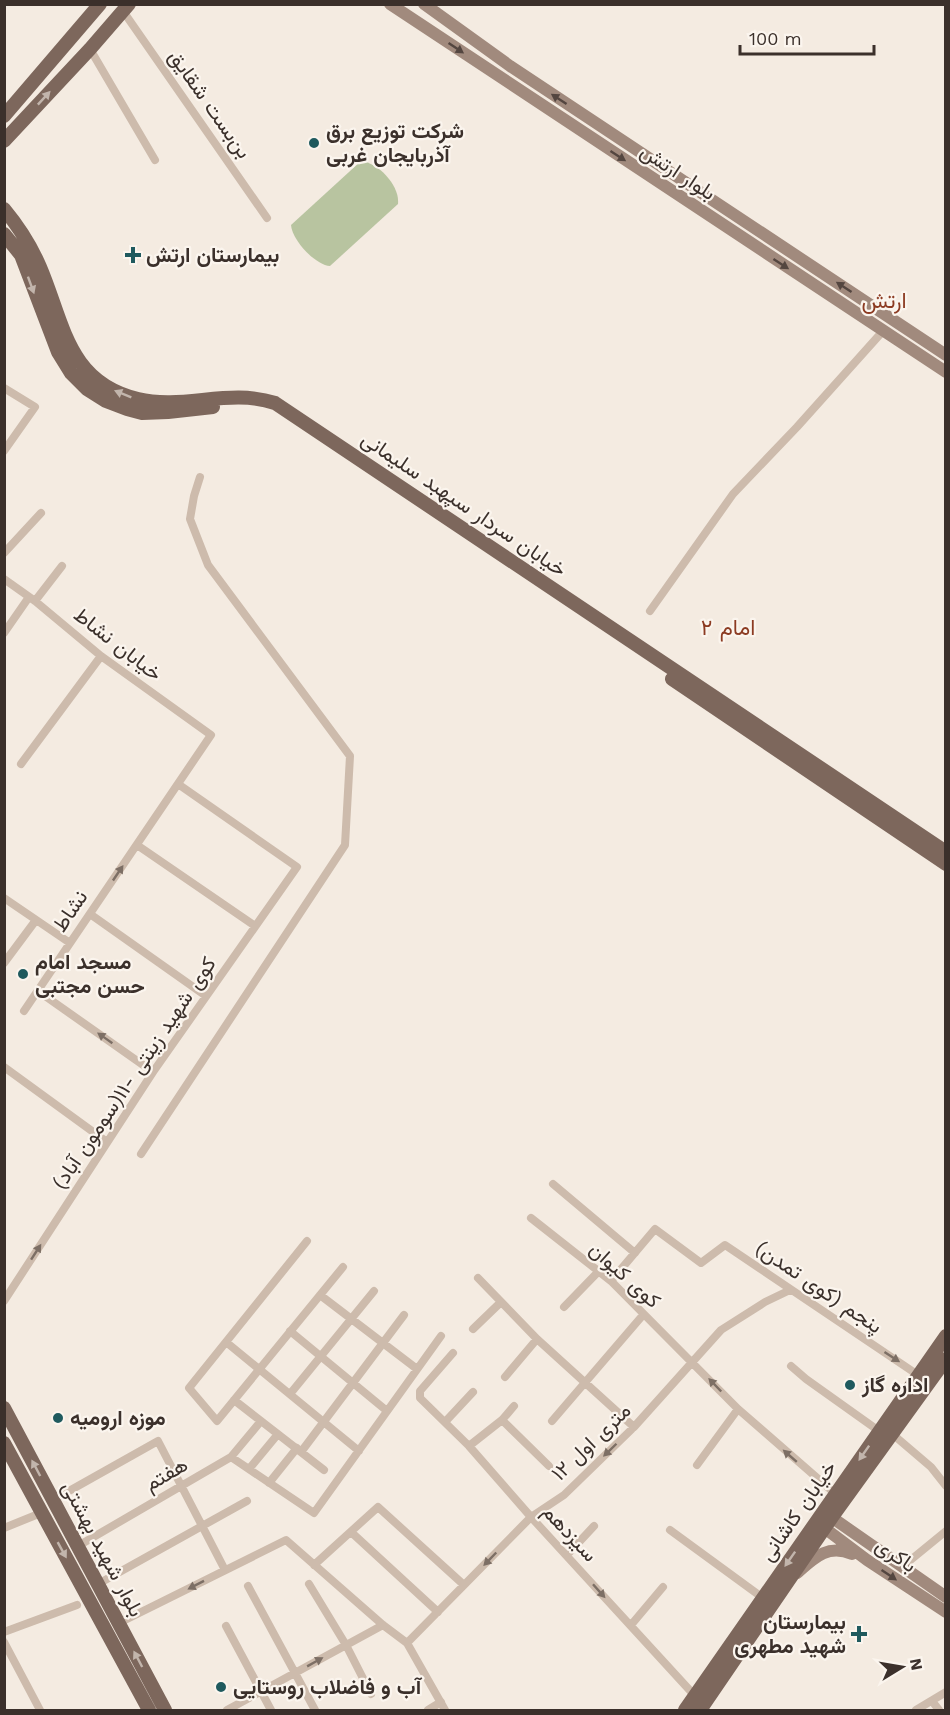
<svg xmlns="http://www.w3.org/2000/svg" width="950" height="1715" font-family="'Work Sans',Vazirmatn,sans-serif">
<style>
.green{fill:#b8c4a0}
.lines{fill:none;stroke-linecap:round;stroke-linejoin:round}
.street{stroke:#cdbbac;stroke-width:8}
.secondary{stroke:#a18a7d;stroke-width:12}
.primary{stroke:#7d675c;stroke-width:14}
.oneway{fill:#544640}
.oneway2{fill:#c2b5ac}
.oneway3{fill:#7d6f65}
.poi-dot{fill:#1f5a5e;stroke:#fbf5ee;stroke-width:2}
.labels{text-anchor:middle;stroke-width:4.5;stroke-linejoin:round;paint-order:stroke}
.street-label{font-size:21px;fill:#3b302b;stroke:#fbf5ee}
.poi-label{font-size:21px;font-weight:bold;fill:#3b302b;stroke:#fbf5ee;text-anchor:start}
.neighbourhood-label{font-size:22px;fill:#8c3b22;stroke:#fbf5ee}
</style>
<rect width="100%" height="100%" fill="#f4ebe1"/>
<path class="green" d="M361,161C379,163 400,186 398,204L330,266C315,265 292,240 291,225Z"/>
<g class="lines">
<path class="street" d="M123,11L267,218
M90,49L155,160
M4,388L35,407L4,451
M4,553L41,513
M4,579L35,601L101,656L211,735L24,1011
M35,601L62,566
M650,611L733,494L797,427L883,331
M4,633L29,597
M21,764L101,656
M137,845L255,926
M4,898L70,943
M90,914L206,996
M4,963L36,920
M38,991L153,1072
M4,1067L107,1142
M141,1154L345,845L350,756L208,565L190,519L194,496L200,477
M553,1184L635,1253
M531,1218L611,1281L738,1409L839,1497
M307,1241L189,1388L217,1421L343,1267
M478,1278L537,1339L634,1427
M611,1281L655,1229L701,1263L725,1245L918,1375
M320,1295L417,1369
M4,1301L153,1072L297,867L178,784
M564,1307L598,1272
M473,1329L501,1302
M290,1331L387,1411
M226,1342L359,1451
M453,1353L420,1391V1398L469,1446L531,1517L695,1696
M791,1366L806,1379L879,1431
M505,1377L537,1339
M290,1394L374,1291
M234,1400L324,1470
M502,1420L549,1466
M552,1421L643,1315
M445,1422L473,1392
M890,1432L931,1467L946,1486
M469,1446L502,1420L514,1406
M301,1452L404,1315
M231,1457L314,1513L441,1336
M697,1465L738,1409
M249,1469L278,1434
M269,1483L297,1448
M53,1500L158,1441L225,1570
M4,1528L41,1513
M670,1530L763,1598
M351,1532L438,1612
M78,1546L231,1457L261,1421
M567,1555L594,1526
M314,1565L378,1507L464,1585
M902,1567L946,1531
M98,1584L247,1501
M309,1584L346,1645L371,1694
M248,1586L315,1710
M119,1623L286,1540L383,1625L407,1643L445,1710
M631,1625L663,1587
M226,1626L271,1710
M4,1632L77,1605
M4,1642L40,1710
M407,1643L531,1517L564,1495L634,1427L721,1330L765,1302L790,1290
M932,1701L939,1710
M227,1710L383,1625
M428,1710L441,1702
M916,1710L946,1692"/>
<path class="secondary" d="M390,4L946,372
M424,4L510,66L946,355
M824,1512L946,1597
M819,1524L867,1560L946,1612
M797,1573C815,1557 828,1544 852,1554"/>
<path class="primary" d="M4,116L100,4
M4,141L90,49L129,4
M4,209C19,227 31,246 40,267C64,323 67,382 138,399C183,410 230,388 275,403L946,852
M4,234L21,255L58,352L71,373L87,389L106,401L127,409L142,413L168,412L213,407
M672,679L946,864
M4,1408L165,1710
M4,1443L149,1710
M685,1710L946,1336
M700,1710L832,1517L946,1359"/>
</g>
<defs><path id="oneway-solid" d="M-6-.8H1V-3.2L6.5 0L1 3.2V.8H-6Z" transform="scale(1.5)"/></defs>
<g class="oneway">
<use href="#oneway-solid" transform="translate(456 48) rotate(34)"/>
<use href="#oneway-solid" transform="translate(559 99) rotate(-147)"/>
<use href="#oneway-solid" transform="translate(618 156) rotate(33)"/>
<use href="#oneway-solid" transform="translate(781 264) rotate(33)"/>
<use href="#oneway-solid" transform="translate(844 287) rotate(-147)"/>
<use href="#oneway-solid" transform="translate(889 1575) rotate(34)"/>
</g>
<g class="oneway2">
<use href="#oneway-solid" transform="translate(44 98) rotate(-47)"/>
<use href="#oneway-solid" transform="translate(31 285) rotate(70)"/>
<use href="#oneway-solid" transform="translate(123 394) rotate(-158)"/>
<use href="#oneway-solid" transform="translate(864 1453) rotate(125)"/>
<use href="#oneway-solid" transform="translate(36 1468) rotate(-118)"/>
<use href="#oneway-solid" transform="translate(62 1550) rotate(61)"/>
<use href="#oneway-solid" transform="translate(790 1559) rotate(125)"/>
<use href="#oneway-solid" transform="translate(138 1659) rotate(-118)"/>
</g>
<g class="oneway3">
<use href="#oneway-solid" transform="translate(118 873) rotate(-56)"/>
<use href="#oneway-solid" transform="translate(105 1038) rotate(-145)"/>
<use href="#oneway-solid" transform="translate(36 1252) rotate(-57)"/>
<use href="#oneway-solid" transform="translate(892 1357) rotate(33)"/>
<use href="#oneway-solid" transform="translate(715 1385) rotate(-134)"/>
<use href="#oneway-solid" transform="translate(610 1450) rotate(136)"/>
<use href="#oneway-solid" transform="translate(790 1456) rotate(-139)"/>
<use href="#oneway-solid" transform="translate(490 1559) rotate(134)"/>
<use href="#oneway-solid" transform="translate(196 1585) rotate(153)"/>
<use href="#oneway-solid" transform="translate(599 1591) rotate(48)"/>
<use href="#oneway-solid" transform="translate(315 1662) rotate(-29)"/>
</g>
<g class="poi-dot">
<circle cx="314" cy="143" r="6"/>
<path d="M130 246h6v6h6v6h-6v6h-6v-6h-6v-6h6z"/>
<circle cx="23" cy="974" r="6"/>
<circle cx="850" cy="1385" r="6"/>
<circle cx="58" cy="1418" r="6"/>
<path d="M856 1625h6v6h6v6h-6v6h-6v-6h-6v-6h6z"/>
<circle cx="221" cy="1687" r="6"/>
</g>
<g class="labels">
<g class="street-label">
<text transform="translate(210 104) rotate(55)" y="7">بن‌بست شقایق</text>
<text transform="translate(678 172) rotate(33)" y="7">بلوار ارتش</text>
<text transform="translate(464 504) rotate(34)" y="7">خیابان سردار سپهبد سلیمانی</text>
<text transform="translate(118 644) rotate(38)" y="7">خیابان نشاط</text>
<text transform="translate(70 911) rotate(-56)" y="7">نشاط</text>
<text transform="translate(134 1073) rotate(-56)" y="7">کوی شهید زینتی -۱۱(سومون آباد)</text>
<text transform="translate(625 1275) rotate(42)" y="7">کوی کیوان</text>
<text transform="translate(819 1287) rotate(34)" y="7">پنجم (کوی تمدن)</text>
<text transform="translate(591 1442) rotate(-44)" y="7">۱۲ متری اول</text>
<text transform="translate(166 1474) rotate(-30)" y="7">هفتم</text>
<text transform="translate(798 1511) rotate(-55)" y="7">خیابان کاشانی</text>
<text transform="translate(570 1533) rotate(47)" y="7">سیزدهم</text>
<text transform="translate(103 1549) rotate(62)" y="7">بلوار شهید بهشتی</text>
<text transform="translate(896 1555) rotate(34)" y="7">باکری</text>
</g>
<g class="poi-label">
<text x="326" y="138">شرکت توزیع برق<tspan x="326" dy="24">آذربایجان غربی</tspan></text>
<text x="146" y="262">بیمارستان ارتش</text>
<text x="35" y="969">مسجد امام<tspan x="35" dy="24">حسن مجتبی</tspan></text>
<text x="862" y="1392">اداره گاز</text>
<text x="70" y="1425">موزه ارومیه</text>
<text x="846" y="1629" text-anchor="end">بیمارستان<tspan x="846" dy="24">شهید مطهری</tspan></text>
<text x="233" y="1694">آب و فاضلاب روستایی</text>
</g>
<g class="neighbourhood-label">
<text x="884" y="308">ارتش</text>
<text x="728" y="635">امام ۲</text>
</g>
</g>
<rect width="950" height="1715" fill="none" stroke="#3b302b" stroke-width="12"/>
<g transform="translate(902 1667) rotate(79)" stroke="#fbf5ee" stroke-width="4.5" paint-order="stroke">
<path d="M0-4.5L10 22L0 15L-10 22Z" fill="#3b302b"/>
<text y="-9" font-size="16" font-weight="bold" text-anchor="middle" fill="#3b302b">N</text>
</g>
<path d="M740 45v9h134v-9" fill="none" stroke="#3b302b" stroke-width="3"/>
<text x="749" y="45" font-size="18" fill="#3b302b" stroke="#fbf5ee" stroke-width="4.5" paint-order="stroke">100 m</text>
</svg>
